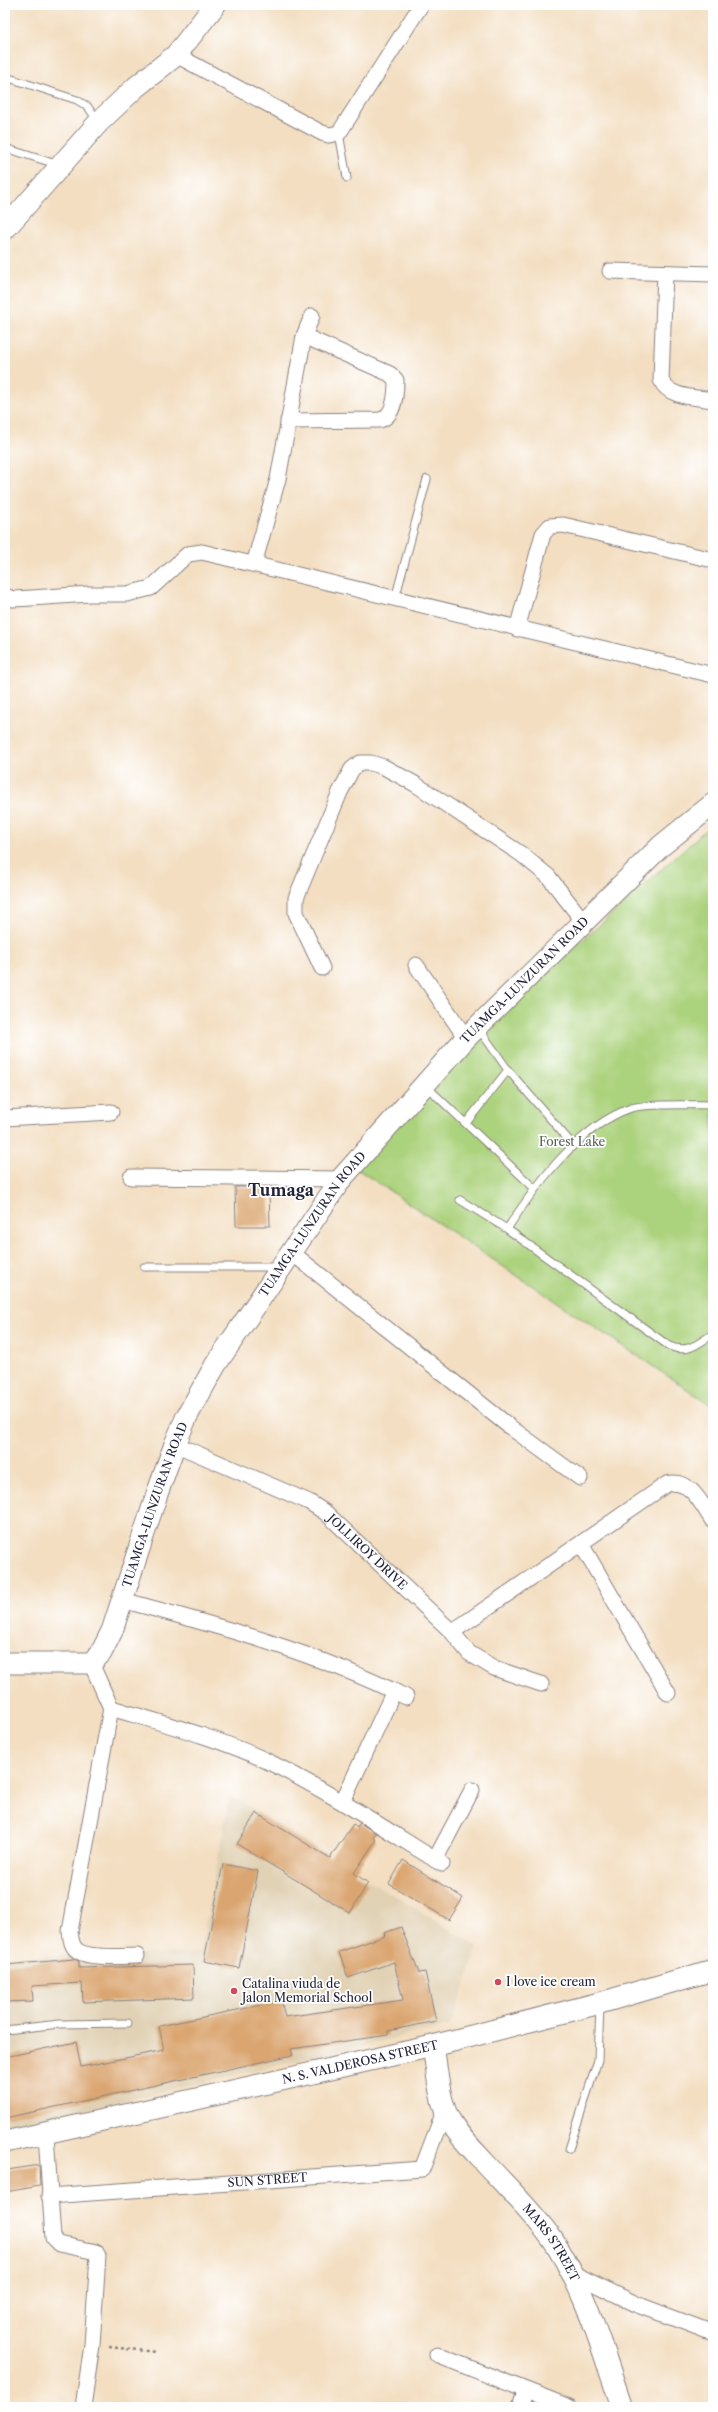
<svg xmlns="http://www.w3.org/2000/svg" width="718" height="2412" font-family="'Libre Caslon Text',serif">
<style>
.built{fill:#e1d2b5}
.green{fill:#abd27c;stroke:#667a5c}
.building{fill:#daa56f}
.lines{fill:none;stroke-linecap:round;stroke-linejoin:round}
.lane-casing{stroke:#8a807e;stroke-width:9}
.street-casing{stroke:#8a807e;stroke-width:17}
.secondary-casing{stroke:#8a807e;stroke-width:23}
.path{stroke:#8a807e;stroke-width:2.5;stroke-dasharray:3 3;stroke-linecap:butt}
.lane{stroke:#fff;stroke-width:7}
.street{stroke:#fff;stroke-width:15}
.secondary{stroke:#fff;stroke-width:21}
.poi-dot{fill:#d1495b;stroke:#fff;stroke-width:1.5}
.labels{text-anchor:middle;stroke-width:3.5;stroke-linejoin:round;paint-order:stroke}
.street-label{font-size:12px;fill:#22223b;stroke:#fff}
.park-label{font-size:12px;fill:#526052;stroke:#fff}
.poi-label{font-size:12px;fill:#22223b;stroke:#fff;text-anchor:start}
.district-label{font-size:16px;font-weight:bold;fill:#22223b;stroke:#fff}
</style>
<rect width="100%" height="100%" fill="#fff"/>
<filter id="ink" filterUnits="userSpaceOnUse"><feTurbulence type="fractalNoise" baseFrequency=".025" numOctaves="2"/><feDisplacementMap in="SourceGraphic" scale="8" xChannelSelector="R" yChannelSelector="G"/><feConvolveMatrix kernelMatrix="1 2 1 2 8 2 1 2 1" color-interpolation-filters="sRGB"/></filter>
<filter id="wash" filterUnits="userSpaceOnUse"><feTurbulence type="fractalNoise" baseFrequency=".012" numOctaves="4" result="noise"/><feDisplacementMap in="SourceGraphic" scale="16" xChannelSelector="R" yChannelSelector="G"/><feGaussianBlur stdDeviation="0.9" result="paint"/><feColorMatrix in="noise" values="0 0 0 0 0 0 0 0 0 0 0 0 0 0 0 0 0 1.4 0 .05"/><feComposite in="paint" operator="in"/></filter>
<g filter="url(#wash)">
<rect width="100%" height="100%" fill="#f3dec1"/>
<path class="built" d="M230,1795L478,1947L451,2025L5,2128V1957L200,1953Z"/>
<path class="green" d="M713,823V1409L708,1403L357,1169L484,1029Z"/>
<g id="blocks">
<path class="building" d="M235,1187H269L270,1226H236Z
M256,1813L330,1858L353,1824L357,1827L360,1823L376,1833L373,1838L376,1840L354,1873L368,1883L350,1913L237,1844Z
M403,1860L463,1898L449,1920L389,1884Z
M223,1864L258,1871L239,1968L204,1961Z
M401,1927L419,1973L425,1972L436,2021L388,2031V2035L291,2049L293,2055L5,2118V2057L76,2042L81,2067L164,2050L159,2026L281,2001L285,2017L403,2000L394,1962L348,1978L339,1952L385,1936L384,1933Z
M74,1959L79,1961V1968L193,1965L194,1998L83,2002L82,1983L32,1986L33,2001L5,2002V1965Z
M39,2165L40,2186L5,2192L7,2170Z"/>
</g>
</g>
<g filter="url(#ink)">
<use href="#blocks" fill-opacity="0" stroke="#8a807e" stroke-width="1"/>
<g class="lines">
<defs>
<path id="lane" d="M6,77L77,100L88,107L97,120
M339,133L347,178
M5,148L59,165
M395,599L427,479
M479,1029L508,1070L573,1145
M426,1086L534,1188
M466,1123L508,1070
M460,1200L507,1229L669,1346C688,1354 697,1344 713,1334
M507,1229C536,1185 579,1126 631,1108C646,1103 696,1105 713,1105
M144,1267H278
M5,2030L60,2024L128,2023
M569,2149L598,2060L600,2005"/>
<g id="street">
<path d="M176,55L322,133L329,135L339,133L421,5"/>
<path d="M610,271L713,274"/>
<path d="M665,273L661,380C668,398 696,397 713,400"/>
<path d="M288,421L380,420C395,416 396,393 396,380L390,374L304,336"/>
<path d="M254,564L278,479L304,336L312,316"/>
<path d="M5,596L13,599L32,598L89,594H127L151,588L188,554L202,552L713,675"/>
<path d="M517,629L543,534L550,526L563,525L713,560"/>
<path d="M416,965L466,1038"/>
<path d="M322,968L296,913V898L340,792L352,769L360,763H371L384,767L415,784L521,854L548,876L584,922"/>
<path d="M5,1118L111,1112"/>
<path d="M131,1177L341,1179"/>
<path d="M291,1252L510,1427L580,1478"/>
<path id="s1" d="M175,1444L309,1502L326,1513L452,1632L469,1653L494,1668L541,1684"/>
<path d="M581,1544L668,1693"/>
<path d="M122,1600C219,1626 315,1652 406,1697"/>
<path d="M452,1632L667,1484C691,1478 701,1504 713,1521"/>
<path d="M91,1663L111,1708L70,1931C71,1938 71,1947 78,1951C90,1959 122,1956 137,1956"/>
<path d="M111,1708C165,1724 219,1738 269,1762C330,1792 385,1829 442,1864"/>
<path d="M343,1801L394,1691"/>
<path d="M435,1860L472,1790"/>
<path d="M46,2135L53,2238L59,2244L96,2252L98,2256L92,2345L83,2407"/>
<path id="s2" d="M49,2196L422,2169L445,2109"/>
<path d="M572,2273L636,2304L713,2333"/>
<path d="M437,2355L569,2407"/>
<path d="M520,2407L525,2392"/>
</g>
<g id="secondary">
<path d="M5,229L99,122L136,87L176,55L215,5"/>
<path id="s3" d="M5,1663H91L101,1653L112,1631L157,1494L175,1444L187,1416L216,1364L341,1179L466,1038L661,846L713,804"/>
<path id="s4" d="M433,2046C437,2068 438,2096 448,2117C457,2134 471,2148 484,2162C507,2187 532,2211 552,2239C585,2287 603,2352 622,2407"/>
<path id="s5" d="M5,2142L433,2046L600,2003L713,1970"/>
</g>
</defs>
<use href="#lane" class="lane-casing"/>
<use href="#street" class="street-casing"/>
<use href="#secondary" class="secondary-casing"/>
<path class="path" d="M109,2347L156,2352"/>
<use href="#lane" class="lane"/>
<use href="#street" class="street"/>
<use href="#secondary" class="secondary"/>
</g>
</g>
<g class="poi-dot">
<circle cx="498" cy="1982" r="4"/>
<circle cx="234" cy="1991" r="4"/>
</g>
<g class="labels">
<g class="street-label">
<text dy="4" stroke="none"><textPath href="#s3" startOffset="906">TUAMGA-LUNZURAN ROAD</textPath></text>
<text dy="4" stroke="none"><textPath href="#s3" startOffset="582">TUAMGA-LUNZURAN ROAD</textPath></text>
<text dy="4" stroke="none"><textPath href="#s3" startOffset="258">TUAMGA-LUNZURAN ROAD</textPath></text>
<text dy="4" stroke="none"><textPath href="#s1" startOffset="223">JOLLIROY DRIVE</textPath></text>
<text dy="4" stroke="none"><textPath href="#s5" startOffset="364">N. S. VALDEROSA STREET</textPath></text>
<text dy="4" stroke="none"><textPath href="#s2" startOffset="219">SUN STREET</textPath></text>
<text dy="4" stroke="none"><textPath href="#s4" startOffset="236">MARS STREET</textPath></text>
</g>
<g class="park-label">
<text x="572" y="1146">Forest Lake</text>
</g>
<g class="poi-label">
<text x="506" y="1986">I love ice cream</text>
<text x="242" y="1988">Catalina viuda de<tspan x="242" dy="14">Jalon Memorial School</tspan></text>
</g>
<g class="district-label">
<text x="281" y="1196">Tumaga</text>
</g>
</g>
<rect width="718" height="2412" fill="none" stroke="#fff" stroke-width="20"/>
</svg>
